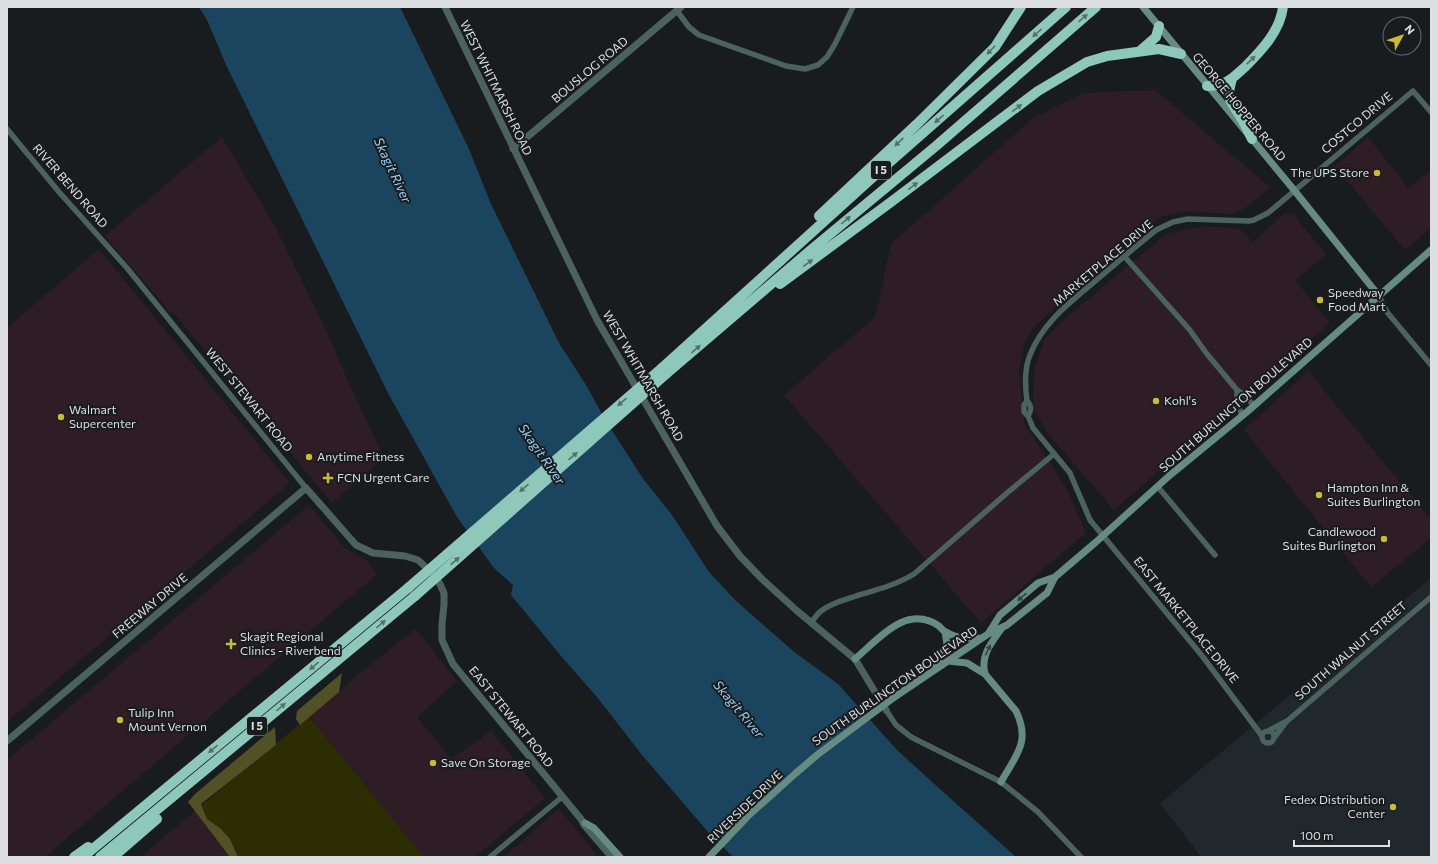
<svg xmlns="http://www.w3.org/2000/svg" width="1438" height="864" font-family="Commissioner,sans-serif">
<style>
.commercial{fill:#2e1d24}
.built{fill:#20272d}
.green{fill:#2c2d02}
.forest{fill:#505125}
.water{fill:#1b455e}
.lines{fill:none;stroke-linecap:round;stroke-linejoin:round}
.minor{stroke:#4c635d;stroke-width:5.5}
.tertiary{stroke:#4c635d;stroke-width:7}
.secondary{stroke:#668b83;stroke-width:7}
.motorway{stroke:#8dc8ba;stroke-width:10}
.secondary-bridge{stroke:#668b83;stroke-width:7}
.motorway-bridge{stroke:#8dc8ba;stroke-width:10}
.oneway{fill:#53726c}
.oneway2{fill:#344341}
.poi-dot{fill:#cdb938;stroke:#191c1e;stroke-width:1.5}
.labels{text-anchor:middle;stroke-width:4;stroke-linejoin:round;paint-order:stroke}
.shield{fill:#191c1e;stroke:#a2a4a6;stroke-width:1}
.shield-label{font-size:11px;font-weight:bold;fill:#dddfe0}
.street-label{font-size:12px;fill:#dddfe0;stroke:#191c1e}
.poi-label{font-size:12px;fill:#dddfe0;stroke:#191c1e;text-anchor:start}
.water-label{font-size:13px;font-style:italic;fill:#9bd1f5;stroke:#191c1e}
</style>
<rect width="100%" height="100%" fill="#191c1e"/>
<path class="commercial" d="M1155,90L1270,187L1244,209L1231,214L1187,211L1160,217L1150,224L1109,258L1033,328L1024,345L1019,371L1024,423L1067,489L1086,533L1055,559L981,623L784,395L875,317L891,244L1032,119L1083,93Z
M222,137L275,226L328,334L347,379L384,458L332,503L173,312L171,313L105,236Z
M1368,137L1408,188L1431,170V228L1405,250L1335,166Z
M1284,214L1294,215L1326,255L1295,280L1330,323L1114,510L1050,436L1034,411L1033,395L1035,367L1045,339L1060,323L1161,238L1169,233L1205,226L1240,229L1253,242Z
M99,249L290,483L7,722V328Z
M1308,371L1431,520V538L1371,587L1244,430Z
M309,505L345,548L366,560L377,574L45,857H7V760Z
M416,629L457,681L417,717L451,759L491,731L545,798L475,857H140L370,665Z
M559,808L598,857H504Z"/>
<path class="built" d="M1431,578V857H1201L1160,803Z"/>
<path class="green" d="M309,717L424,857H238L230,839L221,829L207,819L202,805Z"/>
<path class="forest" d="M342,673L339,692L300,725L296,719L297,711Z
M275,727L276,745L201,804L207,819L221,829L230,839L238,857H230L188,802L195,794Z"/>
<path class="water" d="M199,7H400L469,149L491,204L559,343L586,385L607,423L644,480L672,515L709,572L735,600L793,651L838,684L897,750L931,781L1016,857H733L709,833L642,755L597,697L561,656L511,595L513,585L494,568L457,517L388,393L227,67L207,20Z"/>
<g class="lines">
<path class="minor" d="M677,11L689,27L699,35L786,66L805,69L818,65L827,57L835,44L853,7
M7,129L59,192L127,268L306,488
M1124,256L1189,329L1207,354L1237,390L1245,395L1254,406
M1379,296L1387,312L1431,365
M1237,390V401L1242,416
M1027,401C1025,386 1024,369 1030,355C1042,324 1068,304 1093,283C1114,265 1135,247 1156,230L1173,222L1188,219L1249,221L1254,220L1268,213L1413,91L1431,112
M1027,401L1024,405V412L1028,416L1033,428L1070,473L1090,520L1203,657L1262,736
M1027,401C1032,406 1032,410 1028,416
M1158,487L1215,555
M811,623C814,619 817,614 821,611C831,603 844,600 856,596C876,590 896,585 914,574L1007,493L1054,454
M886,710L896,725L911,737L1001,782L1038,812L1081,857
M1268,731L1285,722
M1262 737a6 6 0 1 1 12 0a6 6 0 1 1-12 0Z
M1274,738L1286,722L1431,597
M490,857L562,797"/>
<path class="tertiary" d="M445,7L597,320L717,526L740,556L762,579L796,610L855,659L886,710
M513,149L681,7
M7,741L306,488L356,545L373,553L405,556L418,560L433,574L440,584L444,593V605L442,624V640L453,664L581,819L584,825L609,854L613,857"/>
<path class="secondary" d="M1143,7L1294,190L1379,296
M988,634L1000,615L1038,583L1055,577L1096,542L1169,476L1248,411L1431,250
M855,659C878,640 906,603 939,626C941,628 943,631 946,632C957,639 969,639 982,638
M948,661L967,663L985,674L1016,711C1031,742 1016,755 1001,782
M935,668L947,644L945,632
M985,674C980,655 992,642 1002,628
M896,696L988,634L1007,625L1047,593L1055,577
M585,823L594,828L620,857
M709,857L748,816L796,773"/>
<path class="motorway" d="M1141,50L1156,37L1159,26
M1232,79C1226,100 1229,98 1240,116C1245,123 1248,131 1252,139
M1207,86C1214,86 1220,85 1226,82C1233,79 1239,72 1245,67C1262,50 1280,31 1283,7
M819,216L917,124L995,47L1021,7
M780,284L891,202L1038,91L1087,62L1107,56L1159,49L1181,54
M662,368L883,168L1066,7
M666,374L812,249L936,146L1096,7
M74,857L88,847
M83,857L408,588
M100,857L415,596
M113,857L157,819"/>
<path class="secondary-bridge" d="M796,773L817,755L896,696"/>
<path class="motorway-bridge" d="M408,588L662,368
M415,596L666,374"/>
</g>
<defs><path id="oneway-solid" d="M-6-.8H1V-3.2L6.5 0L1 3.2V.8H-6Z"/></defs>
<g class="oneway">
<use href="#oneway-solid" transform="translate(1083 18) rotate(-41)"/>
<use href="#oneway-solid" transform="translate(1037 33) rotate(139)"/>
<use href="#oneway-solid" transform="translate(991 50) rotate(134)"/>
<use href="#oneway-solid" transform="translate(1251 60) rotate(-44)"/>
<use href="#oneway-solid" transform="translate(1017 108) rotate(-38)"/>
<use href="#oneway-solid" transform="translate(939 119) rotate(139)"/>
<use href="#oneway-solid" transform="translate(899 142) rotate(137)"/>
<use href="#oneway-solid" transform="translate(913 186) rotate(-37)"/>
<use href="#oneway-solid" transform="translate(846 220) rotate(-40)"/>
<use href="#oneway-solid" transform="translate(808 263) rotate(-36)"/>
<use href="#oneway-solid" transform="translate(696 349) rotate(-41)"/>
<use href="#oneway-solid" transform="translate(622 402) rotate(139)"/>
<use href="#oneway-solid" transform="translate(573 456) rotate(-41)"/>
<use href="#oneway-solid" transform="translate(524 488) rotate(139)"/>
<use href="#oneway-solid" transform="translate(455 561) rotate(-41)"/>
<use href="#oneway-solid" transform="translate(381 624) rotate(-40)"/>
<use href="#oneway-solid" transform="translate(314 666) rotate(140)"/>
<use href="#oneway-solid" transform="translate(281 707) rotate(-40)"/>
<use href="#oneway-solid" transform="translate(213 749) rotate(140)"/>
</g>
<g class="oneway2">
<use href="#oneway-solid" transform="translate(1022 597) rotate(139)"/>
<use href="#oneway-solid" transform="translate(988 650) rotate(-64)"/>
</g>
<g class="poi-dot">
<circle cx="1377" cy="173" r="4"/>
<circle cx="1320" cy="300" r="4"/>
<circle cx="1156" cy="401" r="4"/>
<circle cx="61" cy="417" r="4"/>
<circle cx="309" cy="457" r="4"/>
<path d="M326 472h4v4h4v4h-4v4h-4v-4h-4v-4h4z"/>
<circle cx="1319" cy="495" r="4"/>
<circle cx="1384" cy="539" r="4"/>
<path d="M229 638h4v4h4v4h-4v4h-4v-4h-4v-4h4z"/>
<circle cx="120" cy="720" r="4"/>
<circle cx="433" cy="763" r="4"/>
<circle cx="1393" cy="807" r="4"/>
</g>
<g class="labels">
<g class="shield">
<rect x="871" y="161" width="20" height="18" rx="3"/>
<rect x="247" y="717" width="20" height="18" rx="3"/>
</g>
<g class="shield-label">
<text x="881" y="174">I 5</text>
<text x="257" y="730">I 5</text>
</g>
<g class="street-label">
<text transform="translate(590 70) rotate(-40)" y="4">BOUSLOG ROAD</text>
<text transform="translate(496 88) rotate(64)" y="4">WEST WHITMARSH ROAD</text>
<text transform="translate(1239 107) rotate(50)" y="4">GEORGE HOPPER ROAD</text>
<text transform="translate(1357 123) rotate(-40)" y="4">COSTCO DRIVE</text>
<text transform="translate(70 186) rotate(49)" y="4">RIVER BEND ROAD</text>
<text transform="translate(1103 263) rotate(-40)" y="4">MARKETPLACE DRIVE</text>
<text transform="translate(643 376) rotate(60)" y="4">WEST WHITMARSH ROAD</text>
<text transform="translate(249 400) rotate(51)" y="4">WEST STEWART ROAD</text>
<text transform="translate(1236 405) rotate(-41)" y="4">SOUTH BURLINGTON BOULEVARD</text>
<text transform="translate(150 606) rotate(-40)" y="4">FREEWAY DRIVE</text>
<text transform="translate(1186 620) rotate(51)" y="4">EAST MARKETPLACE DRIVE</text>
<text transform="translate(1351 651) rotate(-41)" y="4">SOUTH WALNUT STREET</text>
<text transform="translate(895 686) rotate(-35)" y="4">SOUTH BURLINGTON BOULEVARD</text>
<text transform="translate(511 717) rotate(51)" y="4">EAST STEWART ROAD</text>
<text transform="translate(745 807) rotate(-44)" y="4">RIVERSIDE DRIVE</text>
</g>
<g class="poi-label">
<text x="1369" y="177" text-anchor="end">The UPS Store</text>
<text x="1328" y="297">Speedway<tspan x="1328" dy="14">Food Mart</tspan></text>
<text x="1164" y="405">Kohl's</text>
<text x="69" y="414">Walmart<tspan x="69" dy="14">Supercenter</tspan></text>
<text x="317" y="461">Anytime Fitness</text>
<text x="337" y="482">FCN Urgent Care</text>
<text x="1327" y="492">Hampton Inn &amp;<tspan x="1327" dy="14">Suites Burlington</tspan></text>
<text x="1376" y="536" text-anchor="end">Candlewood<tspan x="1376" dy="14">Suites Burlington</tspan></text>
<text x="240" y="641">Skagit Regional<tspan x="240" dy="14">Clinics - Riverbend</tspan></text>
<text x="128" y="717">Tulip Inn<tspan x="128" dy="14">Mount Vernon</tspan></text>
<text x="441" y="767">Save On Storage</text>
<text x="1385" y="804" text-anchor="end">Fedex Distribution<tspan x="1385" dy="14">Center</tspan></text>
</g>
<g class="water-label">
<text transform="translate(393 170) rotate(65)" y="5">Skagit River</text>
<text transform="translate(542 454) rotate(55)" y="5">Skagit River</text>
<text transform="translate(739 709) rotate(50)" y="5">Skagit River</text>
</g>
</g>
<rect width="1438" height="864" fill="none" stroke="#dddfe0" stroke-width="16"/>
<g transform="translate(1402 36) rotate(50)"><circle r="19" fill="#191c1e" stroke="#676a6c"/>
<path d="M0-3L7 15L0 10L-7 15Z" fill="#cdb938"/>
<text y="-6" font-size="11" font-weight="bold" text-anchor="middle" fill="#dddfe0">N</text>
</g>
<path d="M1294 840v6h95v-6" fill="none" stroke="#dddfe0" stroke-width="2"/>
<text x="1300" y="840" font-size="12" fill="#dddfe0" stroke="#191c1e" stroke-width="3" paint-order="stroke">100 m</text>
</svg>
